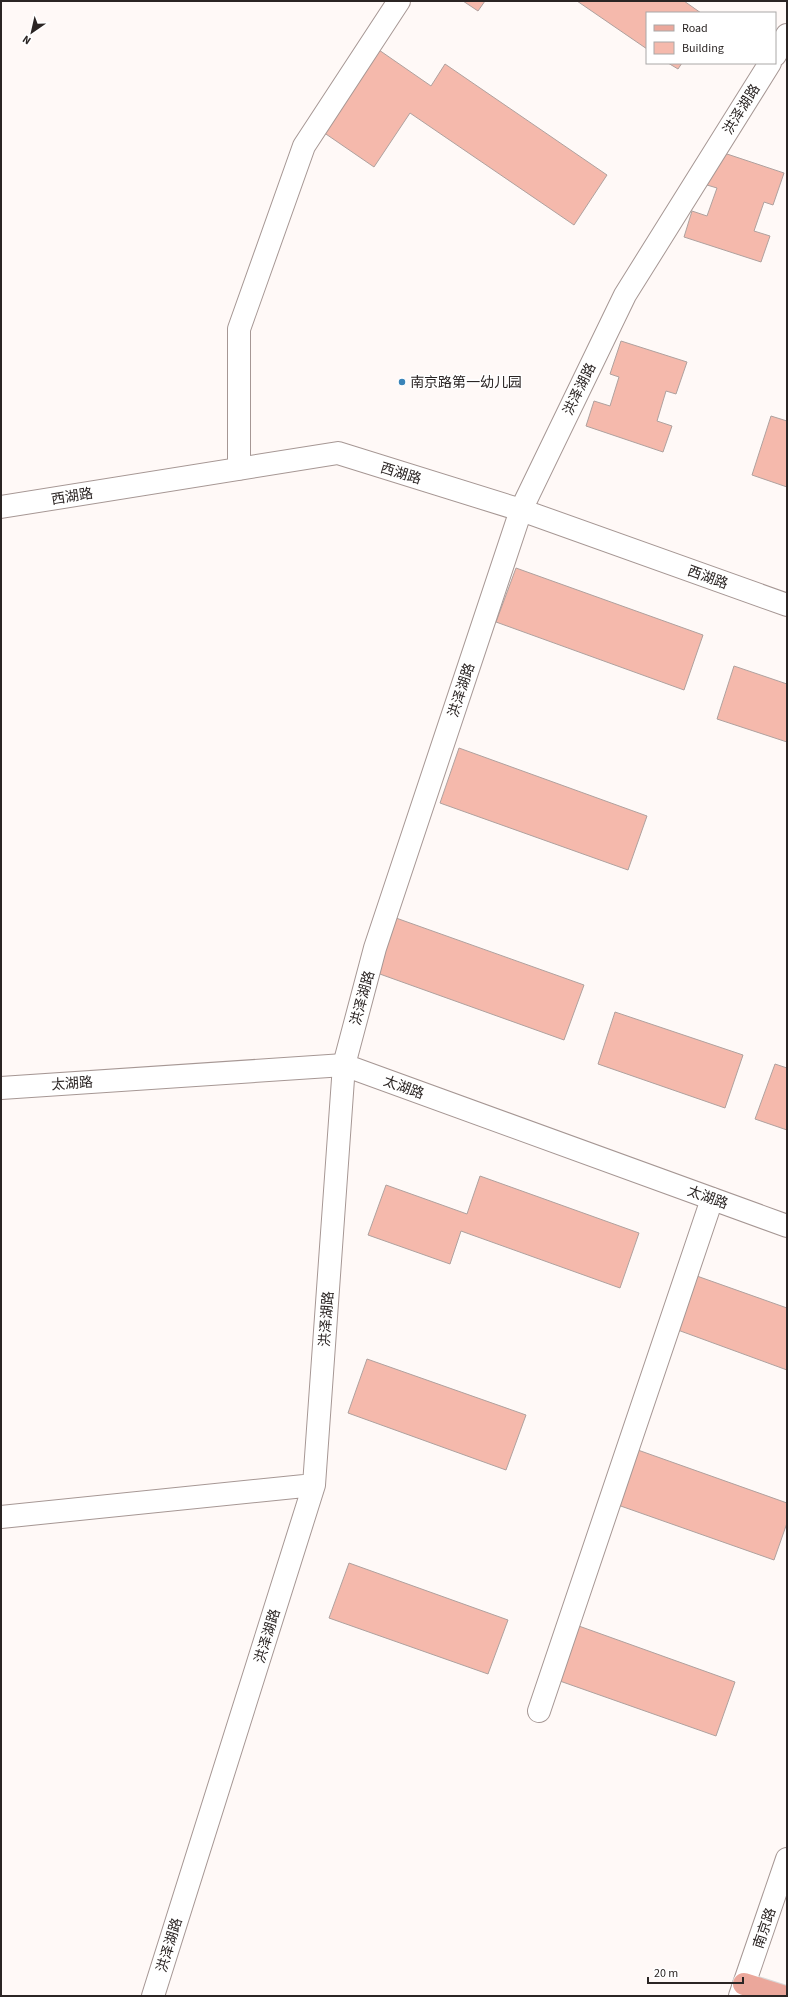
<svg xmlns="http://www.w3.org/2000/svg" width="788" height="1997" font-family="'Source Sans 3','Noto Sans SC',sans-serif">
<style>
.building{fill:#f5b9ac;stroke:#afa19e}
.lines{fill:none;stroke-linecap:round;stroke-linejoin:round}
.minor-casing{stroke:#a69794;stroke-width:24}
.tertiary-casing{stroke:#a69794;stroke-width:24}
.secondary-casing{stroke:#a69794;stroke-width:24}
.primary-casing{stroke:#d9d8d8;stroke-width:24}
.minor{stroke:#fff;stroke-width:22}
.tertiary{stroke:#fff;stroke-width:22}
.secondary{stroke:#fff;stroke-width:22}
.primary{stroke:#eba79b;stroke-width:22}
.poi-dot{fill:#3a84b8;stroke:#fff;stroke-width:1.5}
.labels{text-anchor:middle;stroke-width:3;stroke-linejoin:round;paint-order:stroke}
.street-label{font-size:14px;fill:#2b2524;stroke:#fff}
.poi-label{font-size:14px;fill:#2b2524;stroke:#fff;text-anchor:start}
</style>
<rect width="100%" height="100%" fill="#fff9f7"/>
<path class="building" d="M463,1H485L478,11Z
M577,1H684L701,13H647V49Z
M379,50L431,86L445,64L607,175L574,225L410,113L374,167L323,132Z
M668,63H682L678,69Z
M718,151L784,173L773,205L764,202L754,231L770,236L761,262L684,237L692,211L707,216L717,188L707,185Z
M621,341L687,362L676,394L666,391L657,421L672,426L663,452L586,426L594,401L610,406L619,377L610,374Z
M771,416L787,421V487L752,475Z
M516,568L703,635L684,690L496,622Z
M734,666L787,684V742L717,719Z
M459,748L647,816L628,870L440,803Z
M396,918L584,985L564,1040L377,973Z
M615,1012L743,1055L725,1108L598,1064Z
M775,1064L787,1068V1130L755,1119Z
M480,1176L639,1233L620,1288L461,1231L450,1264L368,1235L386,1185L467,1214Z
M694,1275L787,1308V1370L675,1329Z
M367,1359L526,1415L506,1470L348,1413Z
M635,1449L787,1503V1523L774,1560L615,1504Z
M349,1563L508,1620L488,1674L329,1618Z
M576,1625L735,1682L716,1736L557,1680Z"/>
<g class="lines">
<defs>
<path id="minor" d="M775,55L787,35
M239,469V329L304,146L399,1
M1,507L338,453L521,510L787,605
M1,1517L314,1485
M539,1711L712,1199
M153,1996L314,1485L344,1065L375,948L521,510L625,295L770,63"/>
<path id="tertiary" d="M1,1088L344,1065L787,1226"/>
<path id="secondary" d="M740,1996L787,1859"/>
<path id="primary" d="M744,1984L782,1996"/>
</defs>
<use href="#minor" class="minor-casing"/>
<use href="#tertiary" class="tertiary-casing"/>
<use href="#secondary" class="secondary-casing"/>
<use href="#primary" class="primary-casing"/>
<use href="#minor" class="minor"/>
<use href="#tertiary" class="tertiary"/>
<use href="#secondary" class="secondary"/>
<use href="#primary" class="primary"/>
</g>
<circle class="poi-dot" cx="402" cy="382" r="4"/>
<g class="labels">
<g class="street-label">
<text transform="translate(741 109) rotate(-58)" y="5">洪泽湖路</text>
<text transform="translate(579 389) rotate(-64)" y="5">洪泽湖路</text>
<text transform="translate(401 473) rotate(17)" y="5">西湖路</text>
<text transform="translate(72 496) rotate(-9)" y="5">西湖路</text>
<text transform="translate(708 577) rotate(20)" y="5">西湖路</text>
<text transform="translate(461 690) rotate(-72)" y="5">洪泽湖路</text>
<text transform="translate(362 998) rotate(-75)" y="5">洪泽湖路</text>
<text transform="translate(72 1083) rotate(-4)" y="5">太湖路</text>
<text transform="translate(404 1087) rotate(20)" y="5">太湖路</text>
<text transform="translate(708 1197) rotate(20)" y="5">太湖路</text>
<text transform="translate(326 1319) rotate(-86)" y="5">洪泽湖路</text>
<text transform="translate(267 1636) rotate(-73)" y="5">洪泽湖路</text>
<text transform="translate(764 1928) rotate(-71)" y="5">南京路</text>
<text transform="translate(169 1945) rotate(-73)" y="5">洪泽湖路</text>
</g>
<g class="poi-label">
<text x="410" y="387">南京路第一幼儿园</text>
</g>
</g>
<rect width="788" height="1997" fill="none" stroke="#2b2524" stroke-width="4"/>
<rect x="646" y="12" width="130" height="52" fill="#ffffff" stroke="#aaa8a7"/>
<rect x="654" y="25" width="20" height="6" fill="#eba79b" stroke="#aaa8a7"/>
<text x="682" y="32" font-size="12" fill="#2b2524">Road</text>
<rect x="654" y="42" width="20" height="12" fill="#f5b9ac" stroke="#aaa8a7"/>
<text x="682" y="52" font-size="12" fill="#2b2524">Building</text>
<g transform="translate(32 32) rotate(214)" stroke="#ffffff" stroke-width="3" paint-order="stroke">
<path d="M0-3L7 15L0 10L-7 15Z" fill="#2b2524"/>
<text y="-6" font-size="11" font-weight="bold" text-anchor="middle" fill="#2b2524">N</text>
</g>
<path d="M648 1977v6h95v-6" fill="none" stroke="#2b2524" stroke-width="2"/>
<text x="654" y="1977" font-size="12" fill="#2b2524" stroke="#ffffff" stroke-width="3" paint-order="stroke">20 m</text>
</svg>
